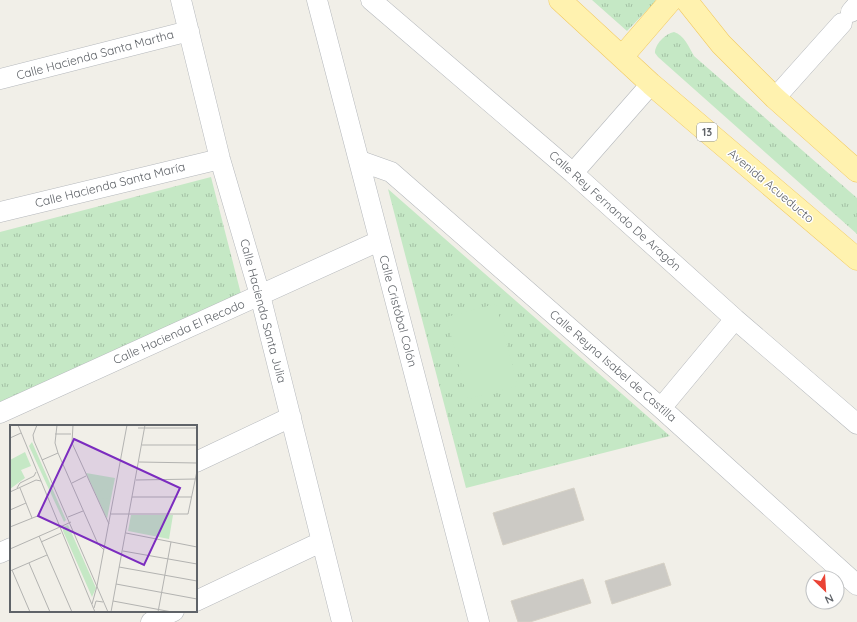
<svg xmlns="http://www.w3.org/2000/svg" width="857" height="622" font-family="Quicksand,sans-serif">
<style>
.grass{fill:url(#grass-tufts)}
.garden{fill:#c5e8c5}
.building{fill:#cccac5;stroke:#d6d1c6}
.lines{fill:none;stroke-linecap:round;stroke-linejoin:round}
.minor-casing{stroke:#b5b8bc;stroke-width:21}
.major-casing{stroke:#f2c960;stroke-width:23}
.minor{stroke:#fff;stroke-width:20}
.major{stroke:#fff2af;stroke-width:22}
.labels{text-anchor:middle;stroke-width:3;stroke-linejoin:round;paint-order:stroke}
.shield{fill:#fff;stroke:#8f9295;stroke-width:1}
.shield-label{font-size:11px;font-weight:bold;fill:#5f6368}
.street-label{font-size:12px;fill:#5f6368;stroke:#fff}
.inset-road{fill:none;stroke:#b3b3b1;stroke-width:1}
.view{fill:#7b2cbf;fill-opacity:0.15;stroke:#7b2cbf;stroke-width:2}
.inset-edge{fill:none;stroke:#5f6368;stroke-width:2}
</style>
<defs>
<pattern id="grass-tufts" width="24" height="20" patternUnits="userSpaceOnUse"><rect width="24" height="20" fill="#c5e8c5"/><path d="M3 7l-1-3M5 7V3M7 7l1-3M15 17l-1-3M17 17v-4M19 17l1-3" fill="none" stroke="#a3c0a4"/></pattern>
</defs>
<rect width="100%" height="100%" fill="#f1efe8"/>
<path class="grass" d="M592,0H655V2L627,31Z
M674,32C684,35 689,47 694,56L857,198V234L658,57L655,53C655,44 665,34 674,32Z
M211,177L241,294L0,404V232Z
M388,189L670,436L466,488Z"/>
<path class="garden" d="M496,304L518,386L468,399L446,317Z"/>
<path class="building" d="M574,488L584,520L503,545L493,513Z
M664,563L671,585L612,604L605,581Z
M583,579L591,603L530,622H518L511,601Z"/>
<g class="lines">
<defs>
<path id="minor" d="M181,0L220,159L260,295L342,622
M317,0L479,622
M371,0L573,173L735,319L857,424
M851,12L857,5
M0,79L189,31
M775,98L842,23
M360,161L391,172L661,408L857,585
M573,173L651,84
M0,212L220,159
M661,408L735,319
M0,413L379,241
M196,462L291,417
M0,553L11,548
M196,601L321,542
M151,622L174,611"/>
<path id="major" d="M560,0L651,84L857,259
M686,0L721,44L775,98L857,171
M622,57L671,0"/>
</defs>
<use href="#minor" class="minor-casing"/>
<use href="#major" class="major-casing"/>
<use href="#minor" class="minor"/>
<use href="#major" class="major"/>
</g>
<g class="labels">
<rect class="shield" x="697" y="123" width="20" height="18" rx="3"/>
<g class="shield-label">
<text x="707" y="136">13</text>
</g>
<g class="street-label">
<text transform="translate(95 55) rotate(-15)" y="4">Calle Hacienda Santa Martha</text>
<text transform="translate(110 185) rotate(-14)" y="4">Calle Hacienda Santa María</text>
<text transform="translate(771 186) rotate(40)" y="4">Avenida Acueducto</text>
<text transform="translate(615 211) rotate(42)" y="4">Calle Rey Fernando De Aragón</text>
<text transform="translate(263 311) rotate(75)" y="4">Calle Hacienda Santa Julia</text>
<text transform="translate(398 311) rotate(75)" y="4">Calle Cristóbal Colón</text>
<text transform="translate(179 332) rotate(-24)" y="4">Calle Hacienda El Recodo</text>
<text transform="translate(613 366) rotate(41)" y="4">Calle Reyna Isabel de Castilla</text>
</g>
</g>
<g transform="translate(10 425)">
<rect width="187" height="187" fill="#f1efe8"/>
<path d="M22,17L56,95L54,97L19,21ZM15,27L21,41L11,45L15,53L0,64V35ZM76,48L105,53L97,94ZM121,90H163L159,114L118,106ZM58,100L86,163L82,172L53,106V102Z" fill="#c5e8c5"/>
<path d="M90 69a5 5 0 1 1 10 0a5 5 0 1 1-10 0Z" fill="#c5e8c5"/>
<path class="inset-road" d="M8,0L85,187M27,0L23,10L24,16L98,187M47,0L45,18L48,28L88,119L94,125M63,0L62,18L99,99M128,3H187M45,9H61M0,13L11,8M132,20H187M32,35L48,28M129,37L187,38M126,55L186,54M62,58L76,51M7,63L10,58L24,51L26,47M10,63L22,93M0,67L26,55L31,56M122,72H182M0,85L16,78M101,89H178L187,46M58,92L73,86M0,102L30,90M50,102L61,97M116,108L187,122M29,111L62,187M31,117L51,108M0,124L50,102M113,126L187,139M19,138L40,187M109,142L187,156M2,145L20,187M0,146L37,130M106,159L187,174M87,161L117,0M103,176L162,187M82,179L87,161M84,183L86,176L93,177M101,187L135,0M148,187L161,117"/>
<path class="view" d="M64,14L170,63L134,140L28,91Z"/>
<rect width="187" height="187" class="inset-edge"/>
</g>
<g transform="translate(825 590) rotate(155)"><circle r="19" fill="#ffffff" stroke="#bfc1c3"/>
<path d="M0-3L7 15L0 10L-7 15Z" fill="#ea4335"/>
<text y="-6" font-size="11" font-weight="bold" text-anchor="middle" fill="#5f6368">N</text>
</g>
</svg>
